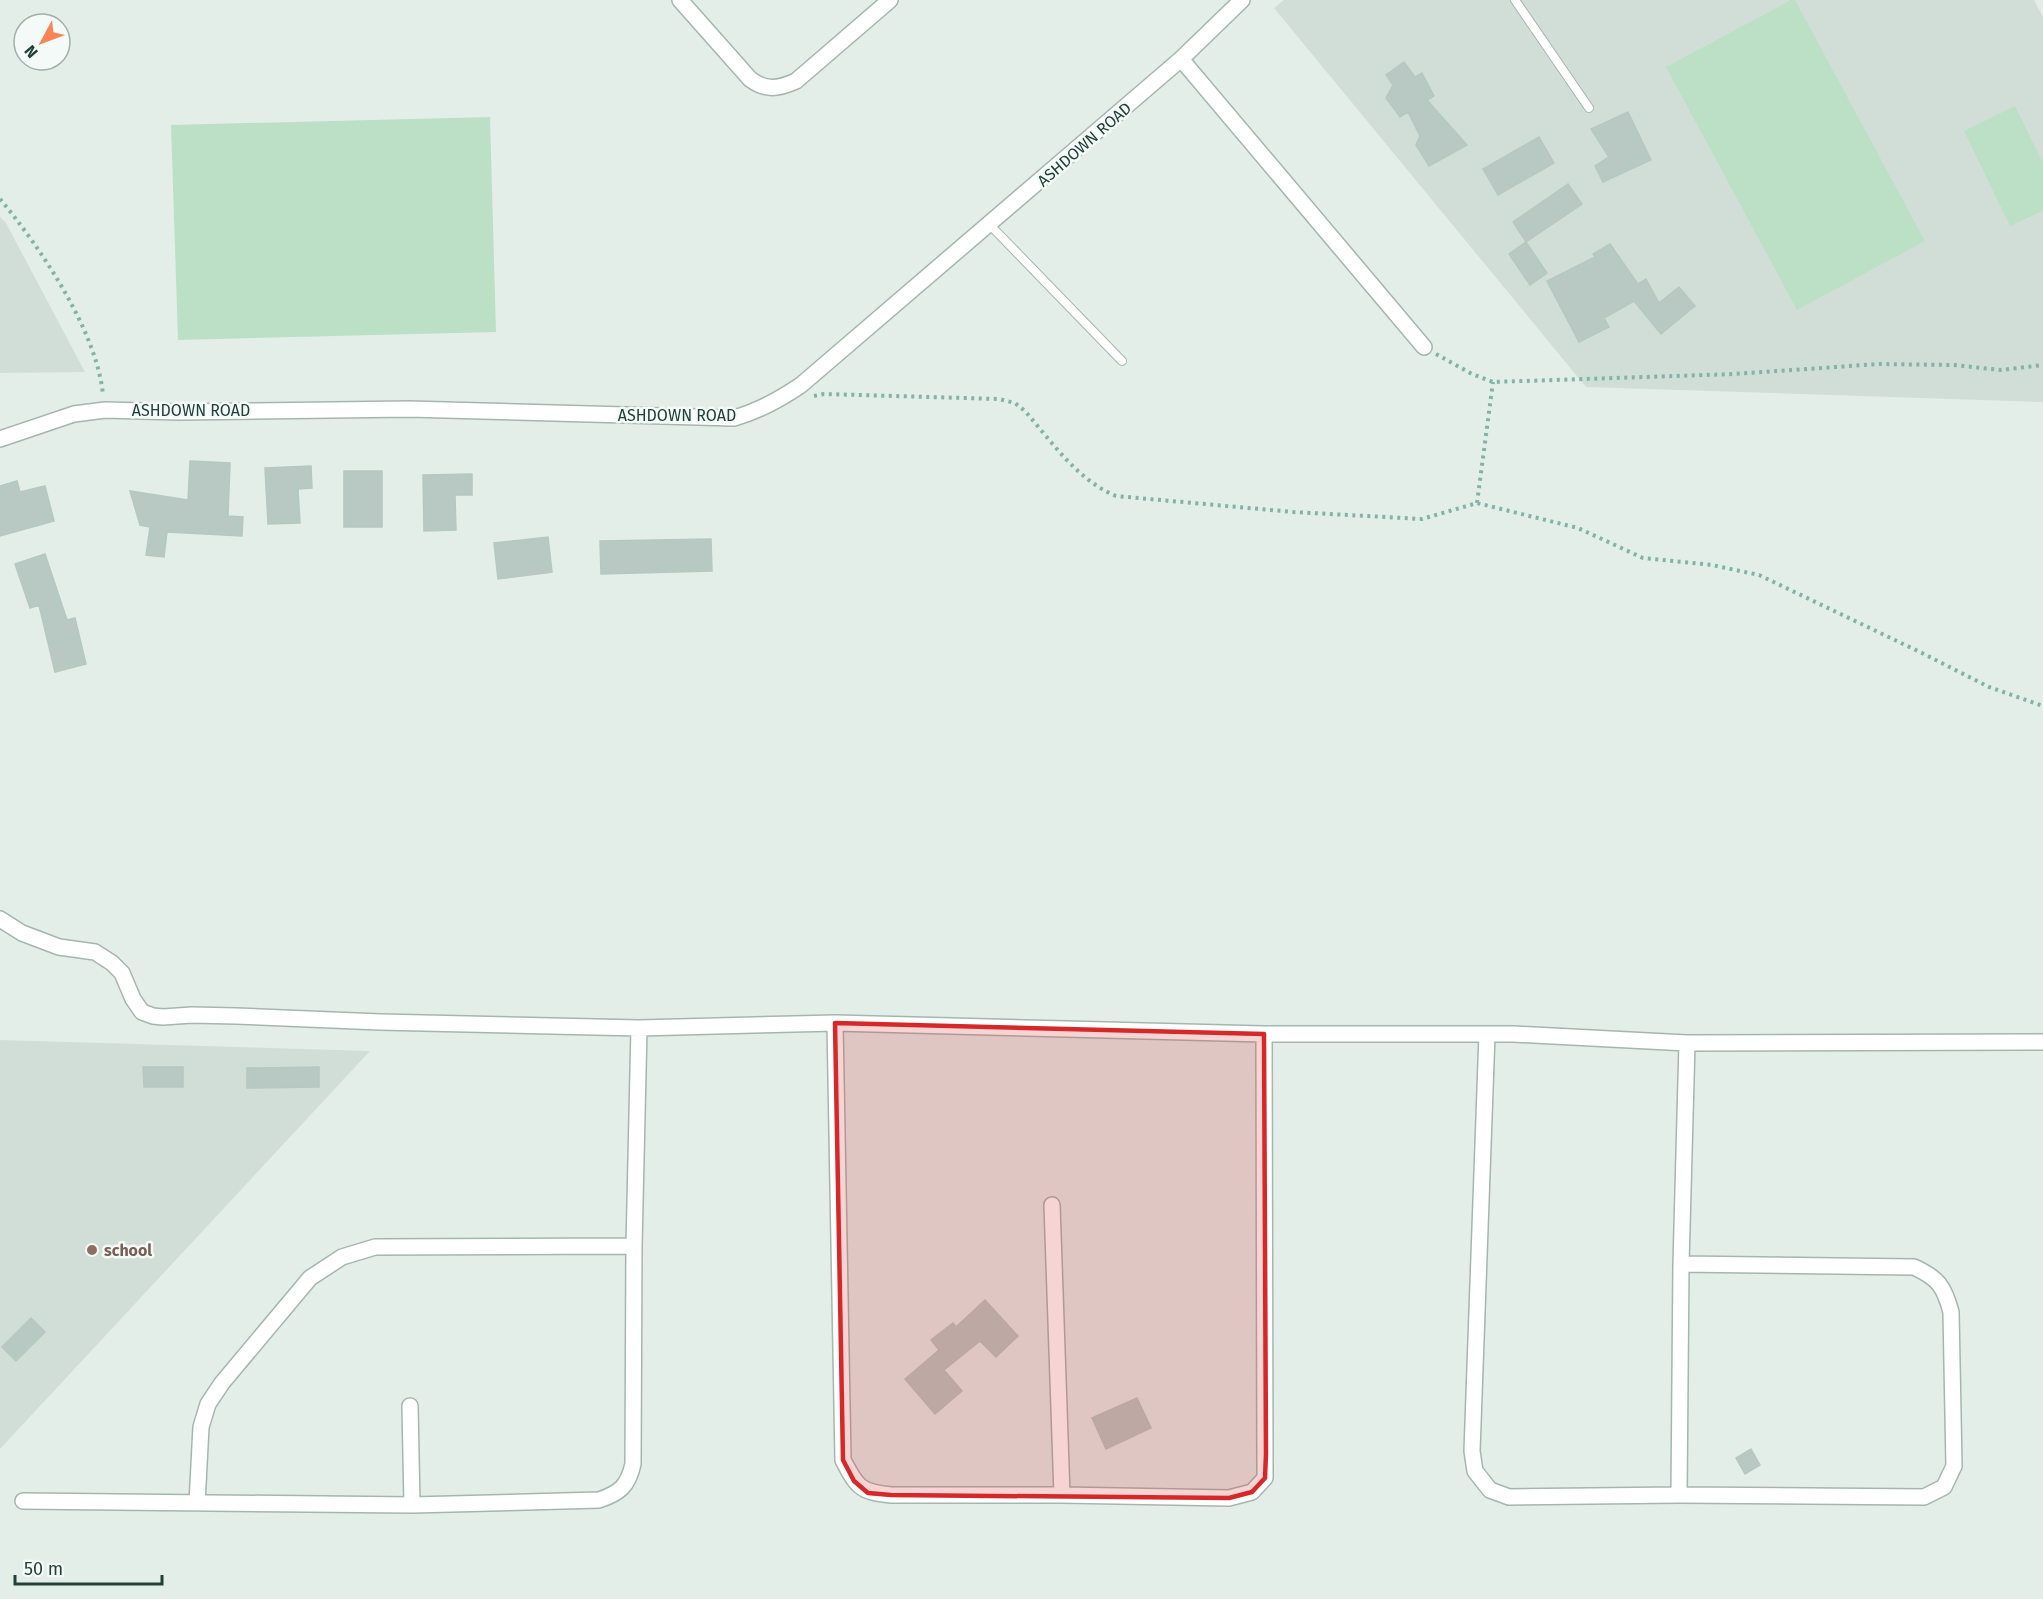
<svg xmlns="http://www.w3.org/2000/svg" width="2043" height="1599" font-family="'Fira Sans',sans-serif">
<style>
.built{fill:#d1ded8}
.green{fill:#bbe0c6}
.building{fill:#b8c9c3;stroke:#b5c8c1;stroke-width:1.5}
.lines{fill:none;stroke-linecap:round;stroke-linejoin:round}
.lane-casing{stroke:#a5b6b1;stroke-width:10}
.street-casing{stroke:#a5b6b1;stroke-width:18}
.path{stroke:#81b3a6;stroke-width:4;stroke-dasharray:3 4.5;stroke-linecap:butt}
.lane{stroke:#fff;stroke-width:8}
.street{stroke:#fff;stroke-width:15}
.marked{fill:#d62828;fill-opacity:0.2;stroke:#d62828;stroke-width:4.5;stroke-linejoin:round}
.education-dot{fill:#8d6e63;stroke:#f4faf7;stroke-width:2}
.labels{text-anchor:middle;stroke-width:5;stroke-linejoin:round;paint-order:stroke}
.street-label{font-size:16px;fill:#214039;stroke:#f4faf7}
.education-label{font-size:16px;font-weight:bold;fill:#785e54;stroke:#f4faf7;text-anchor:start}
</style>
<rect width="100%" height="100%" fill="#e3eee9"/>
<path class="built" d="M1284,0H2034L2043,17V402L1586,387L1274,8Z
M0,217L6,223L85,372L0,373Z
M0,1040L370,1051L0,1449Z"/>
<path class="green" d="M1791,0H1795L1925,241L1797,310L1666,67Z
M2015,106L2043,163V211L2010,226L1964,131Z
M490,117L496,332L178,340L171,125Z"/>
<path class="building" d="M1404,62L1415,77L1422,73L1434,96L1427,100L1467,145L1429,166L1416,145L1420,136L1408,112L1400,117L1386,98L1393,85L1386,75Z
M1628,112L1651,160L1603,182L1595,166L1609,157L1591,129Z
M1539,137L1554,163L1498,195L1483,169Z
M1568,184L1582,204L1526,242L1513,222Z
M1526,242L1547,273L1530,285L1509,254Z
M1610,244L1638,284L1646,279L1659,303L1679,287L1695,306L1661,334L1634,301L1604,318L1609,327L1579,342L1547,281L1595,257L1593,254Z
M190,461L230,463L228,516L243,517L242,536L167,532L164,557L146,555L150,527L140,525L130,491L188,500Z
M311,466L312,488L298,489L300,523L268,524L265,468Z
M344,471H382V527H344Z
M472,474V495H455L456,530L424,531L423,475Z
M17,481L20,492L45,486L54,521L0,536V486Z
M548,537L552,572L498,579L494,543Z
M711,539L712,571L601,574L600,541Z
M45,554L67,620L75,618L86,664L55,672L39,605L30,608L15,564Z
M143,1067H183V1087H144Z
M319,1067V1087L247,1088V1068Z
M985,1300L1018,1336L996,1357L980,1341L944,1370L962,1391L935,1414L905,1379L939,1350L931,1340L953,1323L956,1327Z
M31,1318L45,1332L16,1361L2,1347Z
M1137,1398L1151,1428L1106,1449L1092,1418Z
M1751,1449L1760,1465L1745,1474L1736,1458Z"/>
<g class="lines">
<defs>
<path id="lane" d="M1515,0L1589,108
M990,225L1122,361"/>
<path id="street" d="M680,0L750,79C766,91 778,89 796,81L890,0
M1181,59L1424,347
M0,439L74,414L105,410L179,412L409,409L734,418C759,411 779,400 801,385L1181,59L1242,0
M0,919L22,933L59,947L95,952L112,963L122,973L133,999L142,1012L153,1016L163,1017L192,1015L236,1016L380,1022L639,1028L835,1023L1264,1034H1513L1687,1043L2043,1042
M835,1023L843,1460C857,1487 860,1492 891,1495H1062L1229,1498L1252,1492L1265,1478L1264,1034
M1487,1034L1472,1451L1475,1471L1490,1490L1509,1497L1679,1495L1924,1497L1944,1487L1954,1466L1951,1312C1944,1286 1938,1278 1914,1267L1681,1264
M1052,1205L1062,1495
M410,1406L412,1505
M1679,1495L1681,1264L1687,1043
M23,1501L412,1505L599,1500C620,1493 628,1486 633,1464L634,1246L639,1028
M197,1503L201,1427L208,1404L222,1383L310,1278L342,1257L375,1247L634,1246"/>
</defs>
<use href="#lane" class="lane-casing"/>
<use href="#street" class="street-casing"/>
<path class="path" d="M0,199C40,247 97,331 103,395
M1436,354L1472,374L1493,382L1734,374L1879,364L1954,365L2001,370L2043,365
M814,396L824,394L999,399L1015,403L1025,411C1052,442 1077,480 1116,496L1293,512L1422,519L1477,503L1578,528L1643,558L1712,565L1759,575L1922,653L1989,687L2043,706
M1477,503L1493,382"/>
<use href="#lane" class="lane"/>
<use href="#street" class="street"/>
</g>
<path class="marked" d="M835,1023L1264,1034L1266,1454L1265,1478L1252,1492L1229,1498L891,1495L868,1493L854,1481L843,1460Z"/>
<circle class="education-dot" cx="92" cy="1250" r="6"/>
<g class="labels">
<g class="street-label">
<text transform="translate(1084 144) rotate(-41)" y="6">ASHDOWN ROAD</text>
<text x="191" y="416">ASHDOWN ROAD</text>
<text x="677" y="421">ASHDOWN ROAD</text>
</g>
<g class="education-label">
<text x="104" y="1256">school</text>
</g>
</g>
<g transform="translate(42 42) rotate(229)"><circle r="28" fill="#f4faf7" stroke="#a0b0ab" stroke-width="1.5"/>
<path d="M0-4.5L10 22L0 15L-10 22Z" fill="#fa8455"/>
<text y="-9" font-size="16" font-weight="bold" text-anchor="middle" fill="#214039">N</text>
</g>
<path d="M15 1575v9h147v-9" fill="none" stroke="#214039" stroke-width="3"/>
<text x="24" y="1575" font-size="18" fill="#214039" stroke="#f4faf7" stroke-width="4.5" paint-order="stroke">50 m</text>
</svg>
